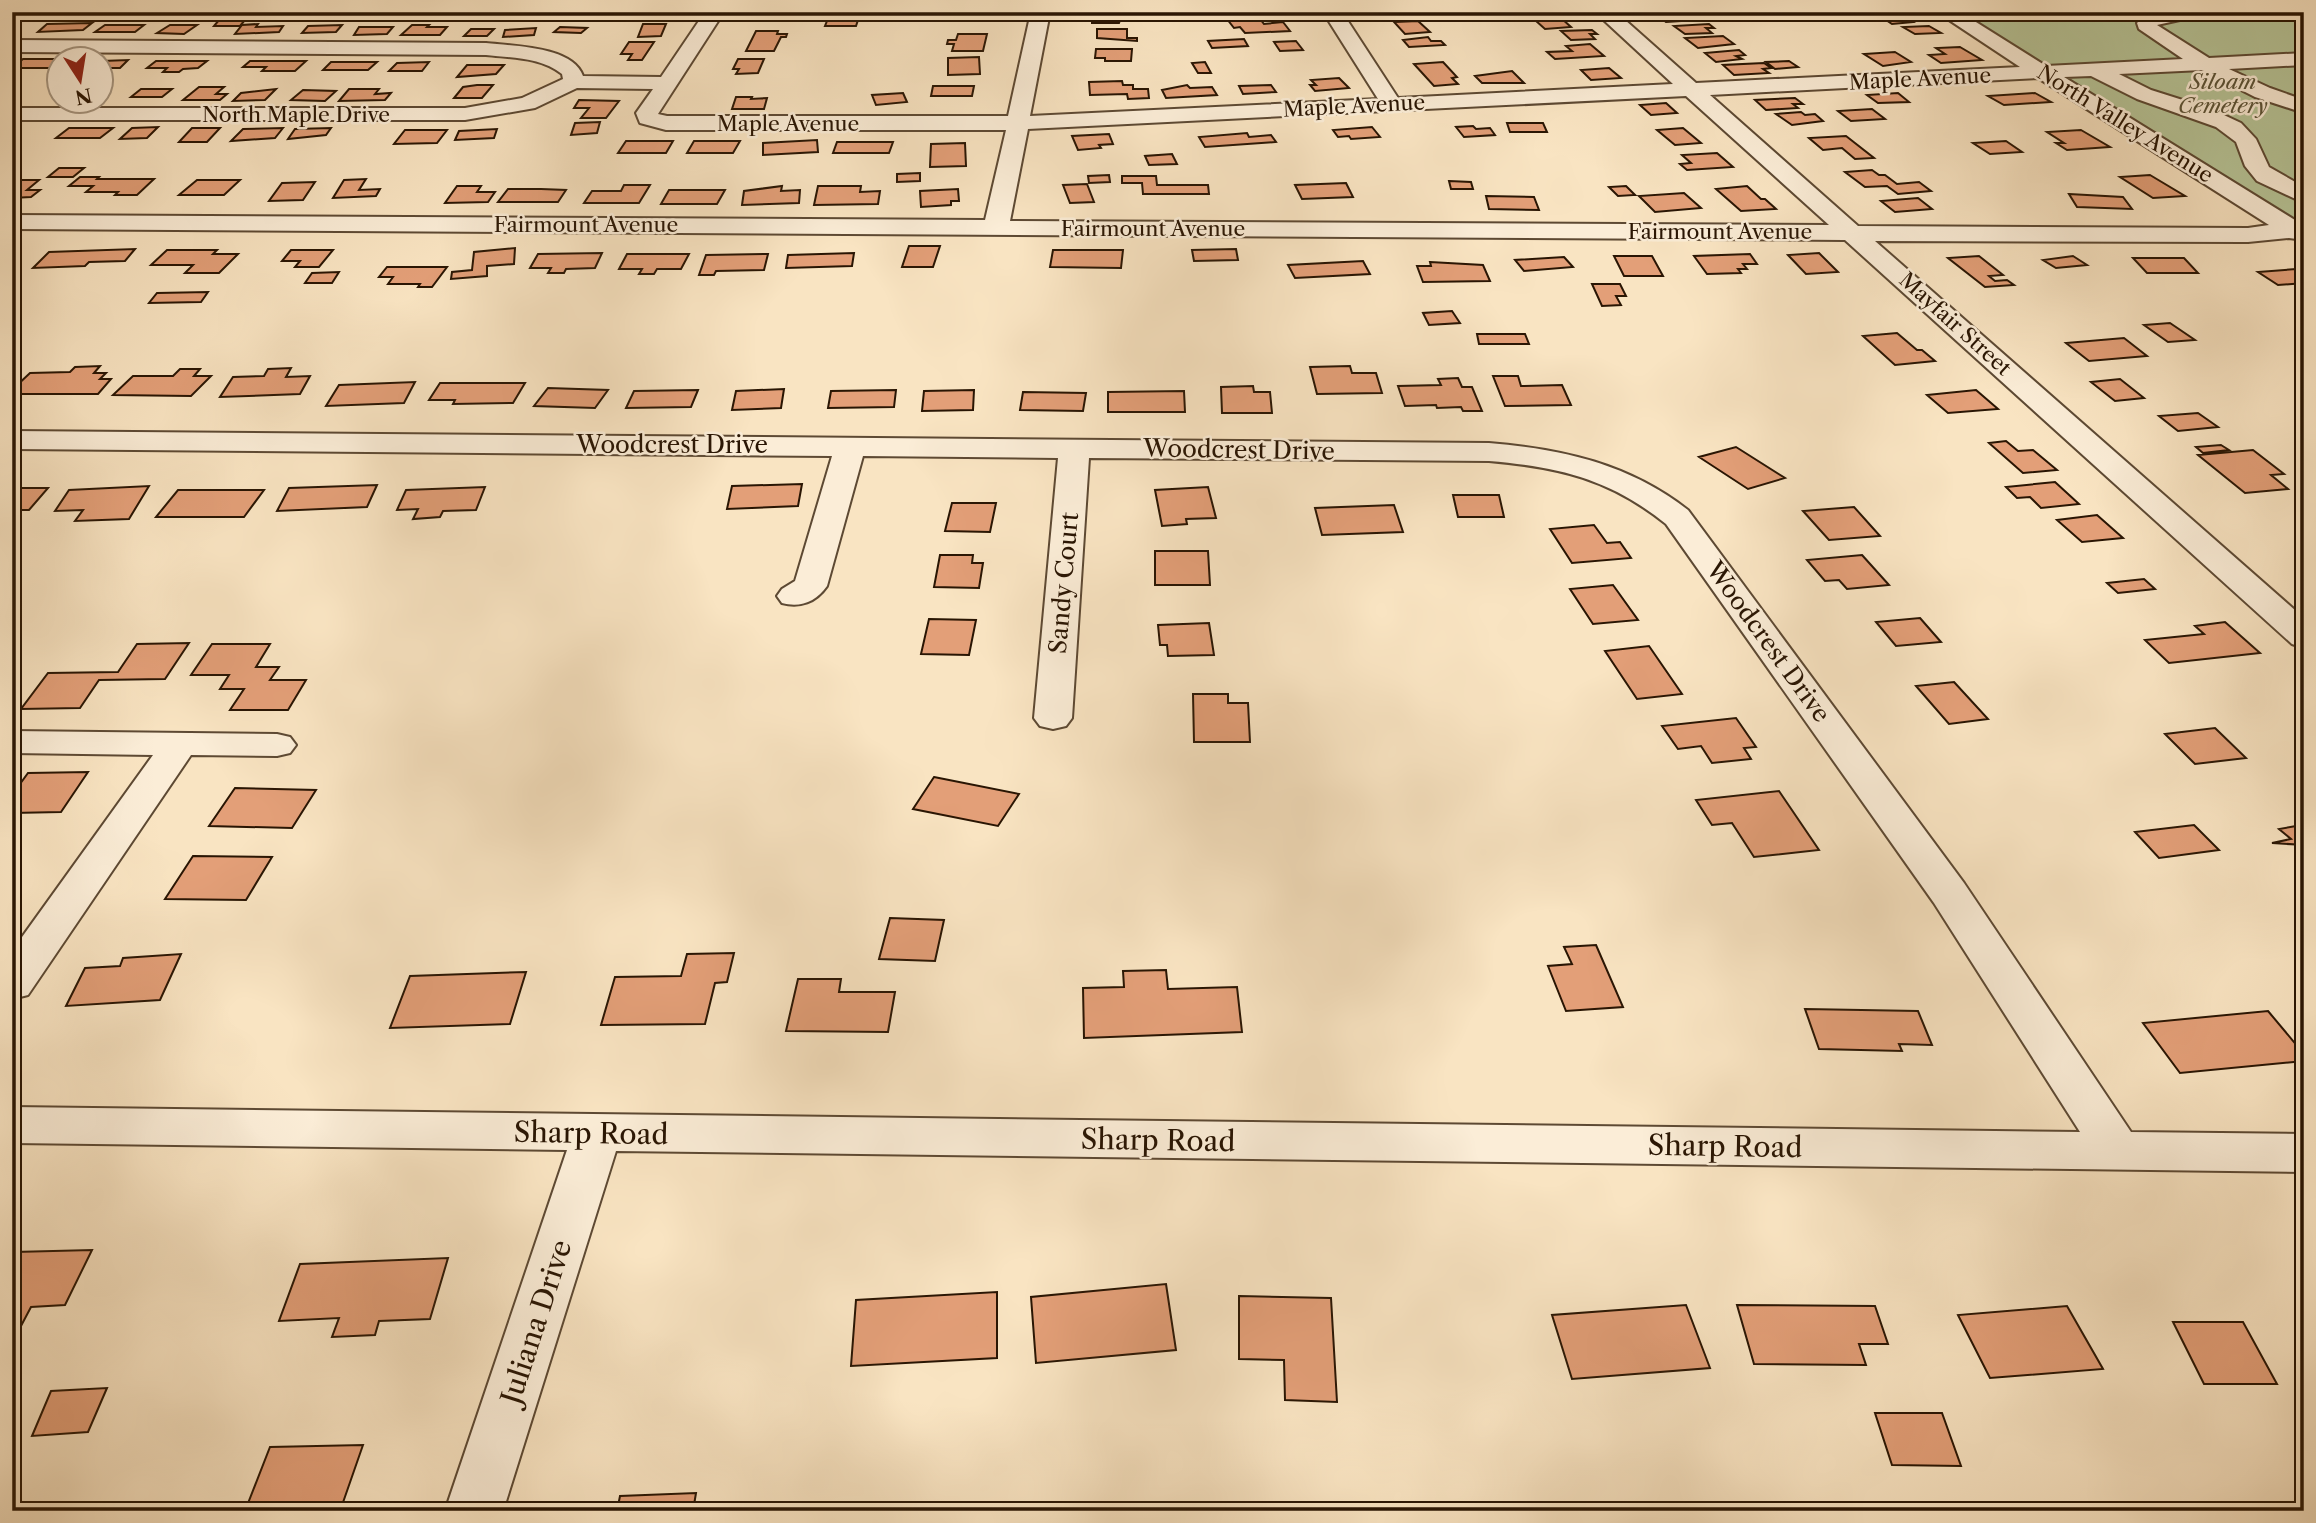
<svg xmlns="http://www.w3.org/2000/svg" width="2316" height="1523" font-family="'Libre Caslon Text',serif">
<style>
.green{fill:#b7c598;stroke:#706d4e;stroke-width:2}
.building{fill:#e39f78;stroke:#291503;stroke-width:2}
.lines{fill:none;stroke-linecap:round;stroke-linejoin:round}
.minor-casing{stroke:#5d4933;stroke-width:4}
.minor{fill:#fbedd7;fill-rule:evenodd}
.labels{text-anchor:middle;stroke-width:5;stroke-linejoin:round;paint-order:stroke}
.far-street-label{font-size:21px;fill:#291503;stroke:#fbedd7}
.far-park-label{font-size:21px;font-style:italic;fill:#5b5337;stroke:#fbedd7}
.street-label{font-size:24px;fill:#291503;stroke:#fbedd7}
.near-street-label{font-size:28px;fill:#291503;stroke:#fbedd7}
</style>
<rect width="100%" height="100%" fill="#f9e4c2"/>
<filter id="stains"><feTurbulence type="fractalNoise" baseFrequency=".00286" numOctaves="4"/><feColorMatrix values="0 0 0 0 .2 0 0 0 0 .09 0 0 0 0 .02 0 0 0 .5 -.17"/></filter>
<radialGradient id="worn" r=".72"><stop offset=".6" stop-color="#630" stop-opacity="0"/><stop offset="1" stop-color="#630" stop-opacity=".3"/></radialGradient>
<path class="green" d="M1940,12H2304V240Z"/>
<path class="building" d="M659,12H680L677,18L656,19Z
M924,12H957V20L923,21Z
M1387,12H1413L1418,18L1393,19Z
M1669,12H1705L1714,19L1666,22L1654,13Z
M1874,12H1897L1913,22L1892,24Z
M1100,14L1122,15L1119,23H1092V19H1100Z
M847,17H859L856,26H825L827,21H846Z
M1561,18L1571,27L1545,29L1535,20Z
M1227,19H1260L1264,24L1283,22L1290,31L1245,33L1240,27L1234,28Z
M219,20H245L240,26H214Z
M1418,21L1430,32L1405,34L1394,22Z
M92,23L83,30L38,32L47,24Z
M258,24L256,27L283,26L279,32L235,34L242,25Z
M643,24H666L661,36L638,37Z
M1709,24L1714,28H1706L1712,33L1685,34L1674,26Z
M105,25H144L135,32H95Z
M170,25H197L184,34L157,33Z
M342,25L336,32L302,33L308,26Z
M412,25H429L427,27H447L440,35H401Z
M1929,26L1941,33L1915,34L1903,27Z
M359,27H393L387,34L354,35Z
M560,27L587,28L581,33L554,32Z
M536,28L534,35L503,37L505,30Z
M471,29H494L487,36H464Z
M1097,29H1127V38H1137V41L1097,38Z
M1592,30L1597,34H1590L1595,39L1571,40L1561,31Z
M756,31H778L777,34H787L786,37H781L774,51H746Z
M958,34H987L983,51H952L954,44H947L948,40H956Z
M1723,36L1734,44L1698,48L1685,38Z
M1428,37L1431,41H1441L1445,45L1409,47L1403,40Z
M1244,39L1248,46L1212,48L1208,41Z
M1296,41L1303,50L1280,51L1274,42Z
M629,42H654L642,60H628L632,54H621Z
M1590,44L1604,56L1555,59L1547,52L1572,51L1566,46Z
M1960,47L1982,60L1941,63L1929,55L1945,54L1936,48Z
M1096,49H1132L1131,61H1105V58H1095Z
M1739,50L1745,55L1736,56L1742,59L1716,62L1705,53Z
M1895,52L1911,62L1883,66L1864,54Z
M979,57L980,74L948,75V58Z
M23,59H61L49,68H12Z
M738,59H764L758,73L736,74L739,69H733Z
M128,60L120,68H102V61Z
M156,61H207L198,68L183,69L179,72H163L167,68H147Z
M250,61H306L295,71H262L266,67H243Z
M1789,61L1798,67L1775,69L1766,62Z
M331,62H377L368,70H323Z
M429,62L422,71H389L397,63Z
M1205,62L1211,73H1198L1192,63Z
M1443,62L1457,77L1452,78L1458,84L1434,86L1414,64Z
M1764,63L1771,68L1763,69L1769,73L1734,75L1723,65Z
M467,65H504L496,74L457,77Z
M1609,68L1621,78L1591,80L1581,70Z
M1512,71L1524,83H1482L1475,76Z
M1339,78L1349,88L1315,91L1310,85H1316L1311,80Z
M1122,81L1123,85H1133V89H1148L1149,98L1128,99L1127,94L1090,95L1089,82Z
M477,85H493L482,98H454L463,87Z
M1187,85L1190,88L1212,87L1217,95L1166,98L1162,90Z
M1271,85L1276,92L1243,94L1239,86Z
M933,86H974L972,96H931Z
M199,87H224L216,94H227L220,100H183Z
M141,89H172L162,97H131Z
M276,89L265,100L233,101L241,93Z
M349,89H379L375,94L391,93L385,100L339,101Z
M303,90L336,91L325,101L291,100Z
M903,93L907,102L876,105L872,95Z
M1898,93L1909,102L1878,103L1867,95Z
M2035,93L2051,102L2004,105L1988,96Z
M736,97H752L751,99L767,98L764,109H732Z
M1795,98L1803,104H1793L1798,108L1766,110L1755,100Z
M579,100L619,101L606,118H581L589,108H574Z
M1666,103L1677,113L1651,115L1640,105Z
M1872,109L1885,119L1851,121L1838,111Z
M1801,112L1805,115L1815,114L1823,121L1792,125L1776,114Z
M600,122L597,133L571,135L575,123Z
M1507,123H1543L1547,132H1510Z
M1473,126L1476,129L1490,128L1495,135L1464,137L1456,127Z
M158,127L147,138L120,139L132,128Z
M1372,127L1380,137L1351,139L1349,136L1338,137L1333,130Z
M69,128H113L100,138H56Z
M192,128H220L207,142H179Z
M283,128L275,138L231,141L243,129Z
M331,128L326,135L288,139L295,129Z
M1683,128L1701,143L1675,145L1657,130Z
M497,129L494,138L455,140L459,131Z
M405,130H447L437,143L394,144Z
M2081,130L2110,147L2067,150L2056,143H2064L2047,132Z
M1247,133L1249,137L1271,135L1276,142L1205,147L1199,137Z
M1109,134L1113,144L1099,145L1101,148L1078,150L1072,136Z
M1846,136L1874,158L1855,159L1842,148L1823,150L1809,138Z
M817,140L818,152L763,155V143Z
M626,141H673L666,153H618Z
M694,141H740L733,153H687Z
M2006,141L2022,152L1990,154L1973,143Z
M837,142H893L889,153H833Z
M965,143L966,166L930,167L931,144Z
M1717,153L1733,167L1687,170L1680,164L1691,163L1682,155Z
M1172,154L1177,164L1149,165L1145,156Z
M59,168H84L73,177H48Z
M1872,170L1879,175H1885L1897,184L1919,182L1931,191L1898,194L1887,186L1865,187L1845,172Z
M920,173V181L897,182V174Z
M1109,175L1110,182L1089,183L1088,176Z
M2150,175L2185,196L2153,198L2120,177Z
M1122,176H1156L1157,185H1208L1209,194H1143L1142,183H1122Z
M80,177H99L97,179H154L137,195H115L118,192H86L93,186H69Z
M366,179L359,190L380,189L376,196L333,198L344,180Z
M19,180H39L27,190H40L31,197L12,198V185Z
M197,180H240L224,195H179Z
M1449,181L1471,182L1473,189H1451Z
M315,182L303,200L269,201L282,183Z
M1346,183L1353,197L1302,199L1295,185Z
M1087,184L1094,202L1070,203L1063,185Z
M624,185H650L639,203H584L592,191H621Z
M457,186H481L477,192H495L488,202L445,203Z
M782,186L781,191L800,190L799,203L742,205L744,191Z
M818,186H861L860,192L880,191L878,204L814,205Z
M1626,186L1635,195L1618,196L1609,187Z
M1747,186L1761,199H1765L1776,209L1741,211L1716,189Z
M508,189H541L566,190L558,202H498Z
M958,189L959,201H951V205L921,207L920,191Z
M669,190H725L717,204H661Z
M1684,193L1701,208L1655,212L1639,196Z
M2069,194L2123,197L2132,209L2077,207Z
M1486,196L1534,197L1539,210L1489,209Z
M1918,198L1932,209L1895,212L1881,201Z
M909,246H940L933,267H902Z
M515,248L514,264L487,266V276L451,279L452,272L472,270L474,252Z
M135,249L125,261L89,262L85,266L33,268L49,252Z
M1236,249L1238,260L1194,261L1192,250Z
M167,250H217L213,254H238L219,273H185L193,265H151Z
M291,250H333L319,267H295L300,261H282Z
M1053,250H1123L1121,268L1050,267Z
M602,253L595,268L566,269L564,273H548L551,268H530L538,254Z
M854,253L852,266L786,268L788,255Z
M1819,253L1838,272L1806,274L1788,255Z
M627,254H689L681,269H657L654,274H639L642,269H619Z
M768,254L764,270L716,271L714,275H699L706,255Z
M1750,254L1757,264H1743L1747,269H1738L1741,273L1707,274L1694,256Z
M1614,256H1652L1663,276H1624Z
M1979,256L2003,275L1989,276L1995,281L2007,280L2014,285L1985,287L1948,258Z
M2073,256L2087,265L2056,268L2043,260Z
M1564,257L1573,267L1524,271L1515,260Z
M2133,258H2184L2198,273H2147Z
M1363,261L1370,274L1295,278L1288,265Z
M1430,262L1483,265L1490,281L1423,282L1417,266H1431Z
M387,267H447L432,287H418L420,284H388L393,277H379Z
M2296,269L2304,274V283L2278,285L2258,272Z
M339,272L332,283H305L312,273Z
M1592,284H1620L1626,296H1616L1621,305L1602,306Z
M208,292L201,302L149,303L157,293Z
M1452,311L1460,323L1429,325L1423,313Z
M2170,323L2195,340L2168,342L2144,325Z
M1897,333L1917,350H1922L1935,361L1895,365L1863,336Z
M1477,334H1525L1529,344H1479Z
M2124,338L2147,356L2089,361L2066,343Z
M100,366L94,373H106L100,379H111L98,394H12V390L30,373L70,372L75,367Z
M1350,366L1352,373H1376L1382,393L1317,394L1310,367Z
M291,368L286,377L310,376L300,394L220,397L233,377L264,376L268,369Z
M180,369H200L194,376H211L191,396L113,395L133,376H173Z
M1493,376H1518L1521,386L1562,385L1571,405L1505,406Z
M1458,378L1462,387H1472L1482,411H1463L1461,407L1437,408L1436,405L1405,406L1398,386L1441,385L1438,379Z
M2120,379L2144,398L2115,401L2091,382Z
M415,382L404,403L326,406L339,385Z
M440,383H525L513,403L453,404L455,400H429Z
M1253,386L1254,392H1270L1272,413H1222L1221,387Z
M548,388L608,390L595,408L534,406Z
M784,389L781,408L732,410L736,391Z
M698,390L691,407L626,408L634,391Z
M896,390L894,407L828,408L831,391Z
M974,390L973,410L922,411L924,391Z
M1976,390L1998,409L1948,413L1927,395Z
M1184,391L1185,412H1108V392Z
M1023,392L1086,393L1083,411L1020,410Z
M2198,413L2218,427L2178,431L2159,416Z
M2006,441L2018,451L2033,450L2057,470L2023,473L1989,443Z
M2221,445L2229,450L2203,453L2196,447Z
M1736,447L1785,478L1748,489L1699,457Z
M2253,450L2284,474L2271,475L2288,489L2245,493L2198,455Z
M2055,482L2079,504L2041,508L2030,497L2017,498L2006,487Z
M802,484L798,506L727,509L732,486Z
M377,485L367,507L277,511L289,488Z
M149,486L129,519L75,521L83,510L55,511L69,490Z
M485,487L476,510L443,511L440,517L413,519L418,509L397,510L406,490Z
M1208,487L1216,518L1186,519L1187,524L1162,526L1155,490Z
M12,488H48L29,510H12Z
M178,490H264L244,517H156Z
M1453,495H1499L1504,517H1458Z
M952,503H996L990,532L945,531Z
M1394,505L1403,532L1322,535L1315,508Z
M1854,507L1880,536L1829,540L1803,511Z
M2097,515L2123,538L2082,542L2057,520Z
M1594,525L1607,543L1620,542L1631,558L1572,563L1550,529Z
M1155,551H1208L1210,585H1155Z
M940,555H973L972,563H983L979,588L934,587Z
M1862,555L1889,585L1847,589L1839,580L1825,581L1807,560Z
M2144,579L2155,589L2118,593L2107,583Z
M1613,585L1638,620L1593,624L1570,589Z
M1920,618L1941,642L1896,646L1876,622Z
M929,619L976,620L969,655L921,654Z
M2225,622L2260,653L2169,663L2145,640L2204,634L2195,626Z
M1209,623L1214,655L1168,656L1167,645H1160L1158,625Z
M189,643L165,679L99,680L80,708L21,709L48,673L118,672L137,644Z
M212,644H270L256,667H279L270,680H306L288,710H230L244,689H220L229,675H191Z
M1649,646L1682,694L1637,699L1605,651Z
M1954,682L1988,719L1949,724L1916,686Z
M1193,694H1228V703H1248L1250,742H1194Z
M1736,718L1756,747L1744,748L1751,759L1712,763L1701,746L1678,749L1662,726Z
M2215,728L2246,758L2195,764L2165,734Z
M88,772L61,812L12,813V795L28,773Z
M934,777L1019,794L998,826L913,809Z
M235,788L316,790L292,828L209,826Z
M1779,791L1819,850L1754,857L1732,823L1712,825L1696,800Z
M2194,825L2219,850L2159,858L2135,832Z
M2302,825L2304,845L2272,843L2291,839L2279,829Z
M193,856L272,857L246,900L165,899Z
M890,918L944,920L935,961L879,959Z
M1596,945L1623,1007L1566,1011L1548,966L1572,964L1564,947Z
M734,953L727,982L715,983L705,1024L601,1025L615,977L681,976L687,954Z
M181,954L160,1000L66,1006L85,968L120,966L123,958Z
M1166,970L1168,989L1237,987L1242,1032L1084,1038L1083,988L1124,987L1123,971Z
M526,972L510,1024L390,1028L410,976Z
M798,979H841L839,992H895L888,1032L786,1031Z
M1805,1009L1918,1011L1932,1045L1899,1044L1902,1051L1819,1049Z
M2268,1011L2304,1054V1061L2180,1073L2143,1023Z
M92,1250L65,1305L31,1307L12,1343L14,1252Z
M448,1258L430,1319L379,1321L375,1335L332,1337L339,1318L279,1321L300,1264Z
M1166,1284L1176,1350L1036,1363L1031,1297Z
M997,1292V1358L851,1366L856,1300Z
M1239,1296L1331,1298L1337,1402L1285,1400L1284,1360L1239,1359Z
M1686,1305L1710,1368L1572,1379L1552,1315Z
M1737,1305L1875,1306L1888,1344H1859L1866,1365L1754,1364Z
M2067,1306L2103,1369L1990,1378L1958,1315Z
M2173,1322H2243L2277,1384H2204Z
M107,1388L88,1432L32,1436L51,1391Z
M1875,1413H1942L1961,1466L1892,1465Z
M363,1445L340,1511H245L270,1447Z
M696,1493L693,1511H617L620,1496Z
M2158,1503L2244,1504L2247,1511H2161Z"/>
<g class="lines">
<defs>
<path id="minor" d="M705,12H724L658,114L667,116H1008L1031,12H1050L1030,116L1378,99L1323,12H1342L1398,98L1673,84L1595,12H1616L1696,83L2020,67L1937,12H1960L2046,66L2183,59L2139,29L2137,23C2151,7 2181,12 2200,12L2198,16L2157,25L2209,58L2304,53V65L2229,69L2270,88L2304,100V113L2255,97L2202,70L2119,74L2151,90L2211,109L2241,123L2256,139L2269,167L2304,187V203L2257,181L2245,166L2236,142L2216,127L2137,99L2091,76L2064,77L2303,225L2304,240L2289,238L2248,242L1875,241L2304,618V648L2292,644L1845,240L12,229V215L985,220L1006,130H666L640,123L636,113L653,89L577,88L535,108L465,120H12V108H465L522,98L563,79L562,74C540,57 513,58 486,55L12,52V40L486,43C512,46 573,46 583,76L661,77ZM2038,78L2269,225L2248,228L1858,226L1710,95ZM1686,96L1829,225L1010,221L1028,129Z
M12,431L1489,443C1563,449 1629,464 1688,510L1964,883L2131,1132L2304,1134V1172L616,1151L503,1511H445L567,1150L12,1143V1107L2080,1132L1934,903L1666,524C1610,479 1559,467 1489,461L1089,458L1072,718L1066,726L1053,729L1040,726L1034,718L1058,458L863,456L827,586C816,602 800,608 782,603L777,596L782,589L795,581L832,456L12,449Z
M12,731L277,734L290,737L296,745L290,753L277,756L191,755L28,995L12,999V951L153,755L12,753Z"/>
</defs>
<use href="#minor" class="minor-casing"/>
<use href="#minor" class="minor"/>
</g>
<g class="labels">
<g class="far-street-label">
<text transform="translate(1920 79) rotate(-3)" y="7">Maple Avenue</text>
<text transform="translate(1354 106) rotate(-3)" y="7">Maple Avenue</text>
<text x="296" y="122">North Maple Drive</text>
<text x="788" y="131">Maple Avenue</text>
<text transform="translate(2125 124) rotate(32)" y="7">North Valley Avenue</text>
<text x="586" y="232">Fairmount Avenue</text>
<text x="1153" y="236">Fairmount Avenue</text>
<text x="1720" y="239">Fairmount Avenue</text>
<text transform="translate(1955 324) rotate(42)" y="7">Mayfair Street</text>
</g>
<g class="far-park-label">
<text x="2223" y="89">Siloam<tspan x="2223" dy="24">Cemetery</tspan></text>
</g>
<g class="street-label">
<text x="672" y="453">Woodcrest Drive</text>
<text transform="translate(1239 450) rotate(1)" y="8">Woodcrest Drive</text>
<text transform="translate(1064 583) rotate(-85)" y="8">Sandy Court</text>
<text transform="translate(1768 642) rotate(54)" y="8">Woodcrest Drive</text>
</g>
<g class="near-street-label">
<text transform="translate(591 1133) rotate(1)" y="10">Sharp Road</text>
<text transform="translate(1158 1140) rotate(1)" y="10">Sharp Road</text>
<text transform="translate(1725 1146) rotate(1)" y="10">Sharp Road</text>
<text transform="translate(536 1322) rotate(-72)" y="10">Juliana Drive</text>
</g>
</g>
<rect width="2316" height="1523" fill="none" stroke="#f9e4c2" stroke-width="42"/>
<rect x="14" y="14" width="2288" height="1495" fill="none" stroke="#291503" stroke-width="3.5"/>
<rect x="21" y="21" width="2274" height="1481" fill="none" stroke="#291503" stroke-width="2"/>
<g transform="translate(80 80) rotate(168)"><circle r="33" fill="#fbedd7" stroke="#a79782" stroke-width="2"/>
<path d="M0-5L12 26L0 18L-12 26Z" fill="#8f2418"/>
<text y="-10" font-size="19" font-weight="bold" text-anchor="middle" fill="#291503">N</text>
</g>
<rect width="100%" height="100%" filter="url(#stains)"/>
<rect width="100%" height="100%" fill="url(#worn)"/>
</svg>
